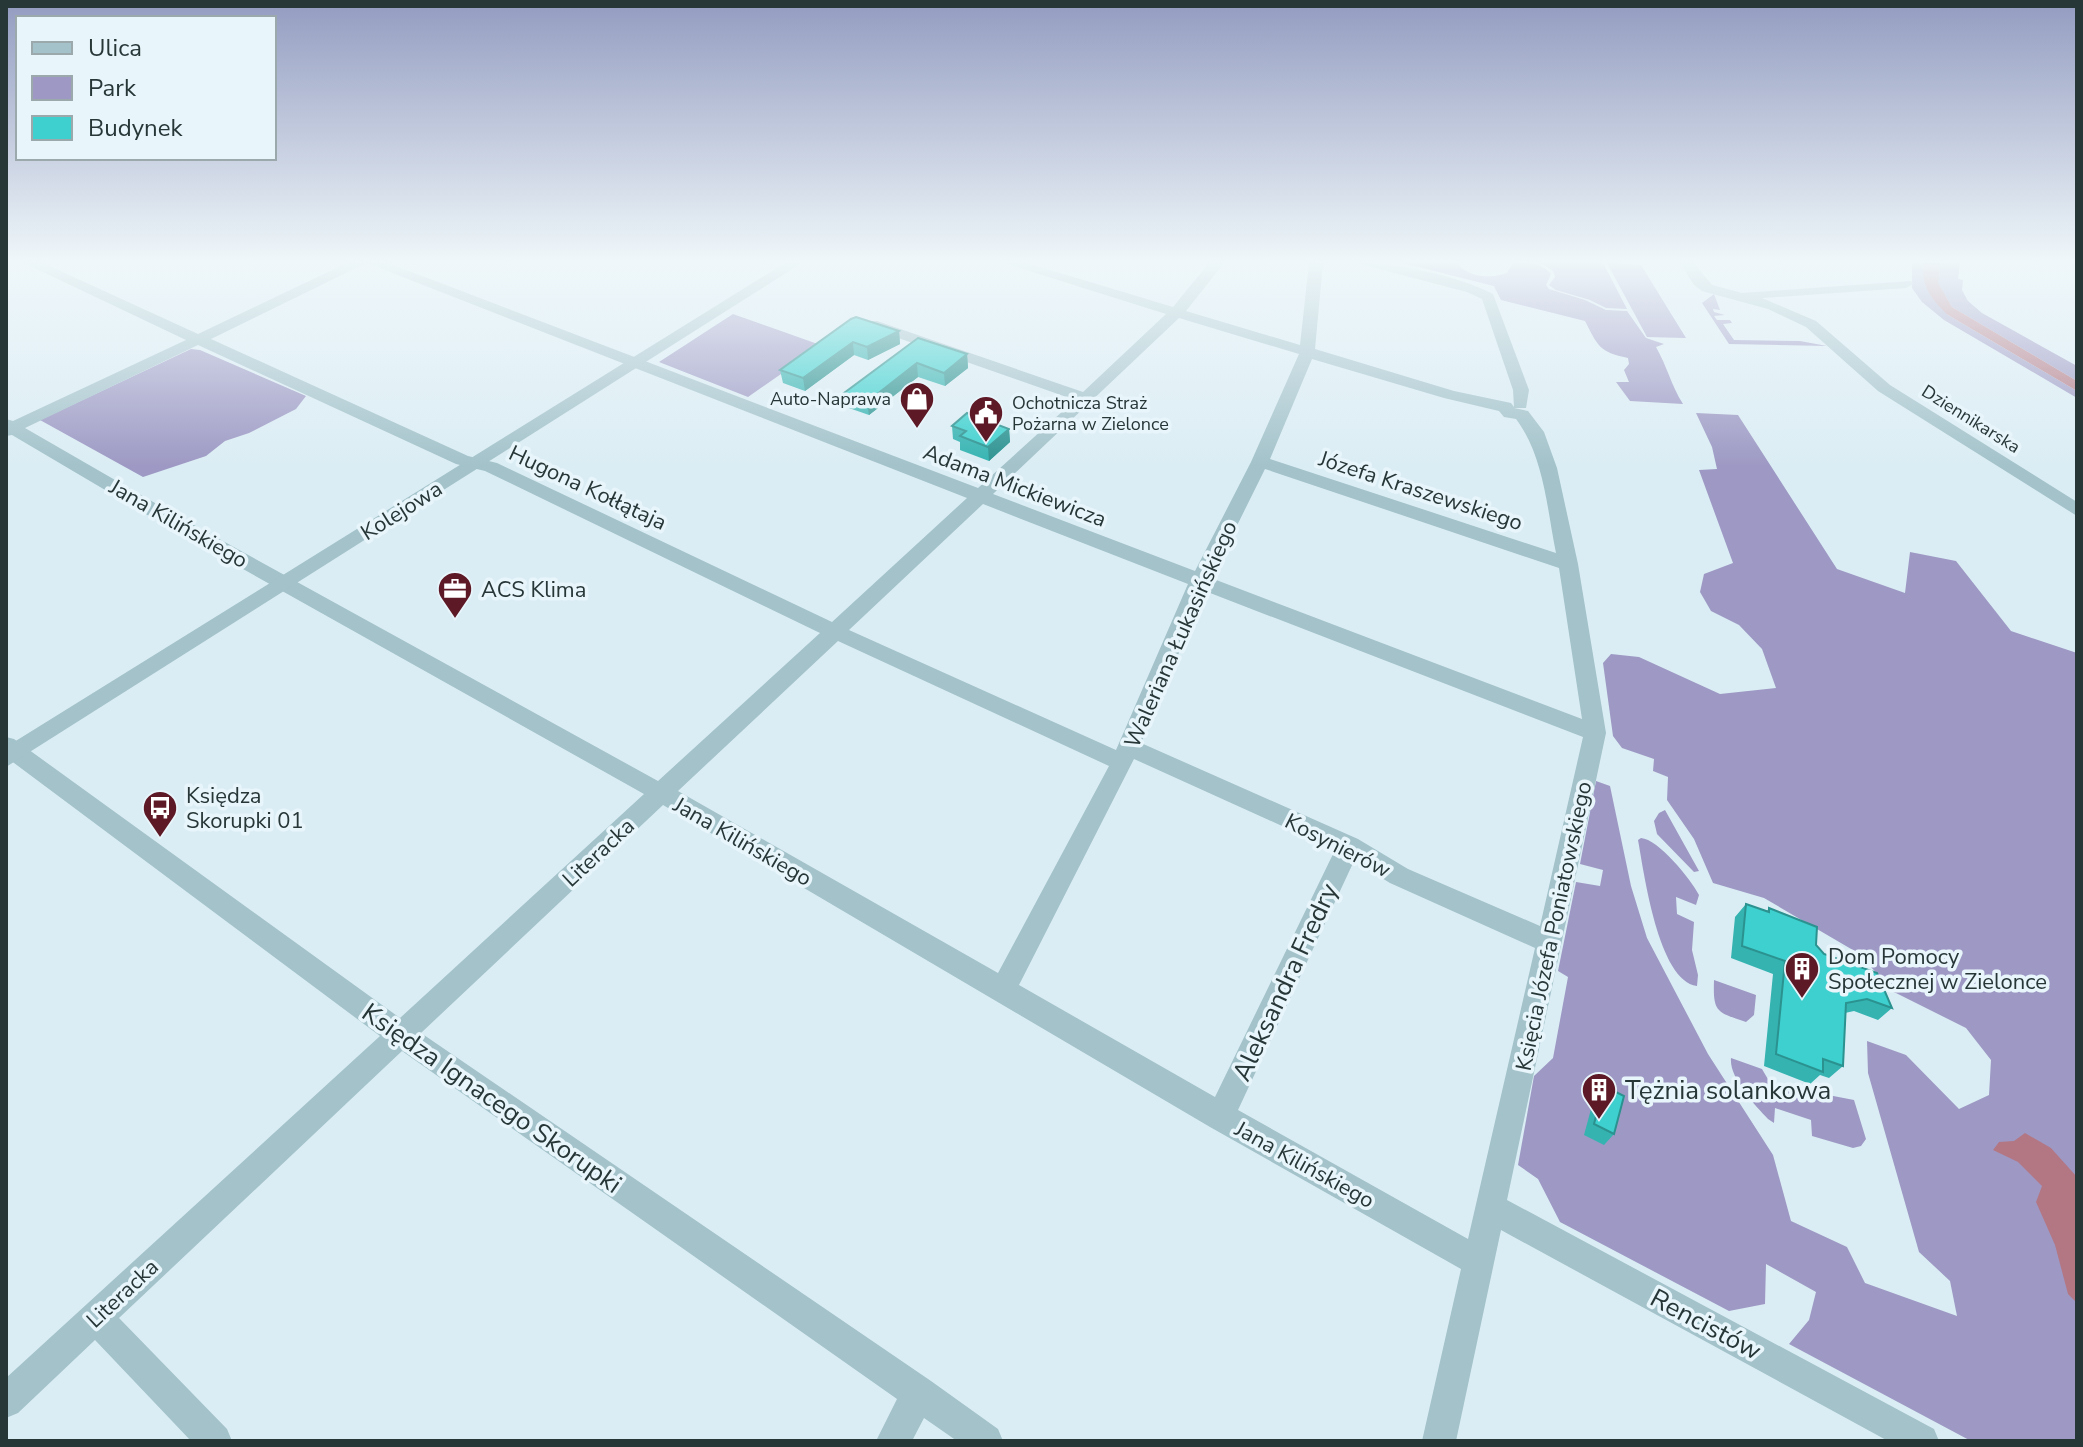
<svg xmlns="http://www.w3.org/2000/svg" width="2083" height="1447" font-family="'Nunito Sans',sans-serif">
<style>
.green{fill:#9d99c4}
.water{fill:#b37784}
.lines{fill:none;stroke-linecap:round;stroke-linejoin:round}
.minor{fill:#a3c2ca;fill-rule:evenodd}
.tertiary{fill:#a3c2ca;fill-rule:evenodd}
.wall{fill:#34b3b1}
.shaded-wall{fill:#2b9290}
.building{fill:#3dd0ce;stroke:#2b9290;stroke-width:2}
.labels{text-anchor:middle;stroke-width:7;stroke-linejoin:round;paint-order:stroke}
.far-poi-label{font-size:18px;fill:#273738;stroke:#e8f5fb;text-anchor:end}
.far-street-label{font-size:18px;fill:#273738;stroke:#e8f5fb}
.street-label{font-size:22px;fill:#273738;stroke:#e8f5fb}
.poi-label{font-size:22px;fill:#273738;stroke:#e8f5fb;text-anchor:start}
.near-street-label{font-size:26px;fill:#273738;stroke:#e8f5fb}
.near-poi-label{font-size:26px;fill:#273738;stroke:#e8f5fb;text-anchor:start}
</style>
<rect width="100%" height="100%" fill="#dbedf4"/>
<path class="green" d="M1403,263H1457C1469,278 1490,279 1507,273L1513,263C1528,263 1541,262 1551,274L1546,285L1549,289L1585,300L1606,310L1627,311L1646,338L1664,344L1656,347C1667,366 1671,385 1683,404L1630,401L1616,382H1629L1624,370L1629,364L1628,358C1599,352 1598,346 1585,321L1501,300L1494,286Z
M1541,263H1603L1627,309L1606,308L1590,300L1556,290L1549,285L1555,277L1553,271Z
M1607,263L1641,265L1686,338L1647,337Z
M1912,263H1923L1922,268L1948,315L2077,391V398L1944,320L1922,302L1912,288Z
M1940,263H1960L1958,279L1963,280L1962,290L1968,301L1982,313L2077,366V381L1952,307L1937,283Z
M1714,294L1720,310L1713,309L1714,312L1725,315L1714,316L1717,320H1730L1732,323L1723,324L1734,340L1800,341L1827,346L1729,344L1702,303Z
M733,314L829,348L788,377L781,374L748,397L659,362Z
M191,349L200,350L306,396L296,409L249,433L225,441L206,456L143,477L40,420Z
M1696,413L1738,415L1837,569L1905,593L1910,552L1956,561L2011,631L2077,653V1441H1971L1789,1344L1809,1320L1816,1292L1766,1264L1765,1304L1729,1311L1560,1222L1538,1179L1518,1165L1534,1076L1553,1058L1568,977L1558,971L1576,882L1600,886L1603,870L1580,864L1596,781L1610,786L1631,886L1647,938L1708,1054L1773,1155L1791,1221L1847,1247L1865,1283L1957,1316L1950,1281L1919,1252L1868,1073L1867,1041L1906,1055L1959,1109L1989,1095L1991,1060L1966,1028L1894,992L1858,953L1764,898L1713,883L1694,839L1667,800L1668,777L1653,771L1654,759L1622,748L1613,736L1603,663L1611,654L1639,657L1720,694L1776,688L1762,649L1739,625L1711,611L1700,592L1704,574L1733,563L1699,470L1717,469L1712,447Z
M1665,810L1699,871L1694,872L1657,834L1654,821L1659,813Z
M1641,838C1658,839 1691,879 1699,895L1696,905L1676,897L1677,914L1694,922L1692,950L1698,975L1697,986C1658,981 1644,872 1638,840Z
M1714,980L1756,995L1754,1015L1746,1022C1716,1012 1713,1012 1714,980Z
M1731,1058L1762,1069L1769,1081L1817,1096L1823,1094L1854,1100L1866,1139L1861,1146L1853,1148L1812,1136L1811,1120L1775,1108L1774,1123L1768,1119C1755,1105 1729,1078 1731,1058Z"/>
<path class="water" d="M1923,263H1940L1938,283L1952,307L2077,381V391L1948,315C1932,300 1921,286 1923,263Z
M2025,1133L2051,1148L2077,1177V1303L2068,1294L2055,1245L2036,1202L2042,1186L2018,1162L1993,1150L1999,1142L2014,1141Z"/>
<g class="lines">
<path class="minor" d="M24,263H43L198,334L347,263H366L211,339L468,456L497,463L832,622L967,498L367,263H388L978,488L1075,400L867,327V321H877L1083,392L1166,314L1004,263H1027L1173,307L1209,263H1224L1186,311L1300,345L1309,263H1323L1315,349L1454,391L1511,403L1514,407L1513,390L1482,299L1467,292L1356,263C1397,263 1456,275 1493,294L1529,390L1526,408H1514L1528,411L1544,432L1557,468L1578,564L1606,733L1507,1200L1934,1429L1939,1441H1888L1501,1230L1456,1441H1422L1461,1269L1210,1127L663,805L421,1033L931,1381L998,1429L1003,1441H957L924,1418L912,1441H876L897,1399L402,1051L119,1318L227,1429L232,1441H191L95,1340L18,1413L6,1418V1378L380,1036L6,757V737L14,739L400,1018L644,794L161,523L12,435L6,436V419L13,421L186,340ZM1179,318L1299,354L1251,462L1195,571L993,494ZM198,345L456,464L485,471L820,633L658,781L174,514L25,428ZM1312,359L1444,398L1499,411L1504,417L1516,419C1544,456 1547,509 1556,553L1270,459ZM1265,469L1559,568L1582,719L1211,578ZM983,504L1188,584L1116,750L849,630ZM1205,591L1583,737L1540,926L1408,869L1358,839L1141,743ZM838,641L1109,766L998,973L678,791ZM1134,759L1335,850L1215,1097L1019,985ZM1354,861L1390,883L1535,948L1468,1239L1238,1110Z
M1680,263H1694L1712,285L1742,293L1911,281L1913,284L1906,288L1762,298L1816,321L1890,385L2077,502V516L1878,391L1806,327L1768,309L1702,291L1694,285Z"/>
<path class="tertiary" d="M785,263H802L6,767V747Z"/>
</g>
<path class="wall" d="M851,319L899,331L900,344L868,360L854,355L805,391L783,383L780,370Z
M918,338L967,354L968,368L945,386L918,377L869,415L846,407L844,393Z
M952,426L1009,429L1010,442L989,461L960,450V442L953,439Z
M1746,904L1767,911L1769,908L1816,945L1824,954L1892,1008L1878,1020L1854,1011L1845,1013L1843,1066L1829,1078L1820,1075L1810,1084L1764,1066L1773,974L1731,958L1735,917Z
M1604,1086L1614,1134L1604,1145L1584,1135L1594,1098Z"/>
<path class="shaded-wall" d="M899,331L900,344L868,360L867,347Z
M853,342L854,355L805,391L803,378Z
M967,354L968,368L945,386L944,373Z
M917,363L918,377L869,415L867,402Z
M1009,429L1010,442L989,461L988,447Z"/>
<path class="building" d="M856,317L899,331L867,347L853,342L803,378L780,370L851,319Z
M918,338L967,354L944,373L917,363L867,402L844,393Z
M967,413L1009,429L988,447L960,436L966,431L952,426Z
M1746,904L1769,912V908L1817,927L1816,945L1824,954L1877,973L1892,1008L1867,999L1846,1003L1843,1066L1823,1059V1072L1776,1054L1785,961L1742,946Z
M1604,1086L1624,1096L1614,1134L1594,1124Z"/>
<linearGradient id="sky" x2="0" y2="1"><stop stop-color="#939cc0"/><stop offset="0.56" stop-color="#eff7fa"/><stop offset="1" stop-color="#eff7fa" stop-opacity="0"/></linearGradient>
<rect width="2083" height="466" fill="url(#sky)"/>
<defs>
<symbol id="shop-pin" viewBox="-11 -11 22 30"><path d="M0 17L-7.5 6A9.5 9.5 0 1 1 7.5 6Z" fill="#5d1926" stroke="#e8f5fb"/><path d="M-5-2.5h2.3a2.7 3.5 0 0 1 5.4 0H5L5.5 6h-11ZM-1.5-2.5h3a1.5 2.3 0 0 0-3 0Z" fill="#fff"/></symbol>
<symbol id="civic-pin" viewBox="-11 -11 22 30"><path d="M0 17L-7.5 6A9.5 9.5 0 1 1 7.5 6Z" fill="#5d1926" stroke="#e8f5fb"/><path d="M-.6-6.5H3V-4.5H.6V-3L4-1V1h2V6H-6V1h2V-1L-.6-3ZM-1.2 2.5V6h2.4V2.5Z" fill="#fff"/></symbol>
<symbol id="office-pin" viewBox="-11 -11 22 30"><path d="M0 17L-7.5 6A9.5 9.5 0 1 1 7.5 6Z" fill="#5d1926" stroke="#e8f5fb"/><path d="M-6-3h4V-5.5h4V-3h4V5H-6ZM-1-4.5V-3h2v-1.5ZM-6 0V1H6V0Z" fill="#fff"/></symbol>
<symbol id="bus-pin" viewBox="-11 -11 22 30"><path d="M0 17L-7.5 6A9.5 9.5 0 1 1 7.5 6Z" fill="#5d1926" stroke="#e8f5fb"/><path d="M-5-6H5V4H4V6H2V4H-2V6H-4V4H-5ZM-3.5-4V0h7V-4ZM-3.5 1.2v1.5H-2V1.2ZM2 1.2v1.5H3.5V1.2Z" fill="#fff"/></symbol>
<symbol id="building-pin" viewBox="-11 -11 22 30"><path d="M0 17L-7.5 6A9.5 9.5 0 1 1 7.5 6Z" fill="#5d1926" stroke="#e8f5fb"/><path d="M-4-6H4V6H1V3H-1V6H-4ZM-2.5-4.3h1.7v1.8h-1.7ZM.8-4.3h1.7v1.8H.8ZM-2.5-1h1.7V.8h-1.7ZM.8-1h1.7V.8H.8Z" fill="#fff"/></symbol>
</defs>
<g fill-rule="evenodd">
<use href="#shop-pin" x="897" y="379" width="40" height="54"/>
<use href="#civic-pin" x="966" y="393" width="40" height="54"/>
<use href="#office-pin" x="435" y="569" width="40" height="54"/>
<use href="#bus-pin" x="140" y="788" width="40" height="54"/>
<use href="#building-pin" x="1782" y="949" width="40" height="54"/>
<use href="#building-pin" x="1579" y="1070" width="40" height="54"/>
</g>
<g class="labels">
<g class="far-poi-label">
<text x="891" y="405">Auto-Naprawa</text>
<text x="1012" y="409" text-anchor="start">Ochotnicza Straż<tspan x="1012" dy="21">Pożarna w Zielonce</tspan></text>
</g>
<g class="far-street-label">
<text transform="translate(1971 419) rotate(32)" y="6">Dziennikarska</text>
</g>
<g class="street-label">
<text transform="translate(1015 485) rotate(21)" y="8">Adama Mickiewicza</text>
<text transform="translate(588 487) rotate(25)" y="8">Hugona Kołłątaja</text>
<text transform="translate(1421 490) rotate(18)" y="8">Józefa Kraszewskiego</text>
<text transform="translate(401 510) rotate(-32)" y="8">Kolejowa</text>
<text transform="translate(179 523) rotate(30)" y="8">Jana Kilińskiego</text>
<text transform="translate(1180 634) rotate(-66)" y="8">Waleriana Łukasińskiego</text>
<text transform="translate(743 841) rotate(30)" y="8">Jana Kilińskiego</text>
<text transform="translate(1338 845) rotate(27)" y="8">Kosynierów</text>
<text transform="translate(598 852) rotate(-43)" y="8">Literacka</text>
<text transform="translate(1553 926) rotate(-78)" y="8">Księcia Józefa Poniatowskiego</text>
<text transform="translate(1305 1164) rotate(29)" y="8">Jana Kilińskiego</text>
<text transform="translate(122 1293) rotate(-43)" y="8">Literacka</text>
</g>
<g class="poi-label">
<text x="481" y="597">ACS Klima</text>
<text x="186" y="803">Księdza<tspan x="186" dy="25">Skorupki 01</tspan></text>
<text x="1828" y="964">Dom Pomocy<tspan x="1828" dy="25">Społecznej w Zielonce</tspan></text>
</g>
<g class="near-street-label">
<text transform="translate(1285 982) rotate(-65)" y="9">Aleksandra Fredry</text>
<text transform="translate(492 1098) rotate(35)" y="9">Księdza Ignacego Skorupki</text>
<text transform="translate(1706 1324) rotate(28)" y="9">Rencistów</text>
</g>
<g class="near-poi-label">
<text x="1625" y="1099">Tężnia solankowa</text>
</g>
</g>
<rect width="2083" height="1447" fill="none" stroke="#273738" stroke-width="16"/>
<rect x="16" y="16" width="260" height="144" fill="#e8f5fb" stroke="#9ba9ad" stroke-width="2"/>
<rect x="32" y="42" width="40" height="12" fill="#a3c2ca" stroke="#9ba9ad" stroke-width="2"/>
<text x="88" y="56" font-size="24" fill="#273738">Ulica</text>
<rect x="32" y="76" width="40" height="24" fill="#9d99c4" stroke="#9ba9ad" stroke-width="2"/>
<text x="88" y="96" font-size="24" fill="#273738">Park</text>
<rect x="32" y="116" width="40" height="24" fill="#3dd0ce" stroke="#9ba9ad" stroke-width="2"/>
<text x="88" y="136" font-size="24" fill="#273738">Budynek</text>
</svg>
